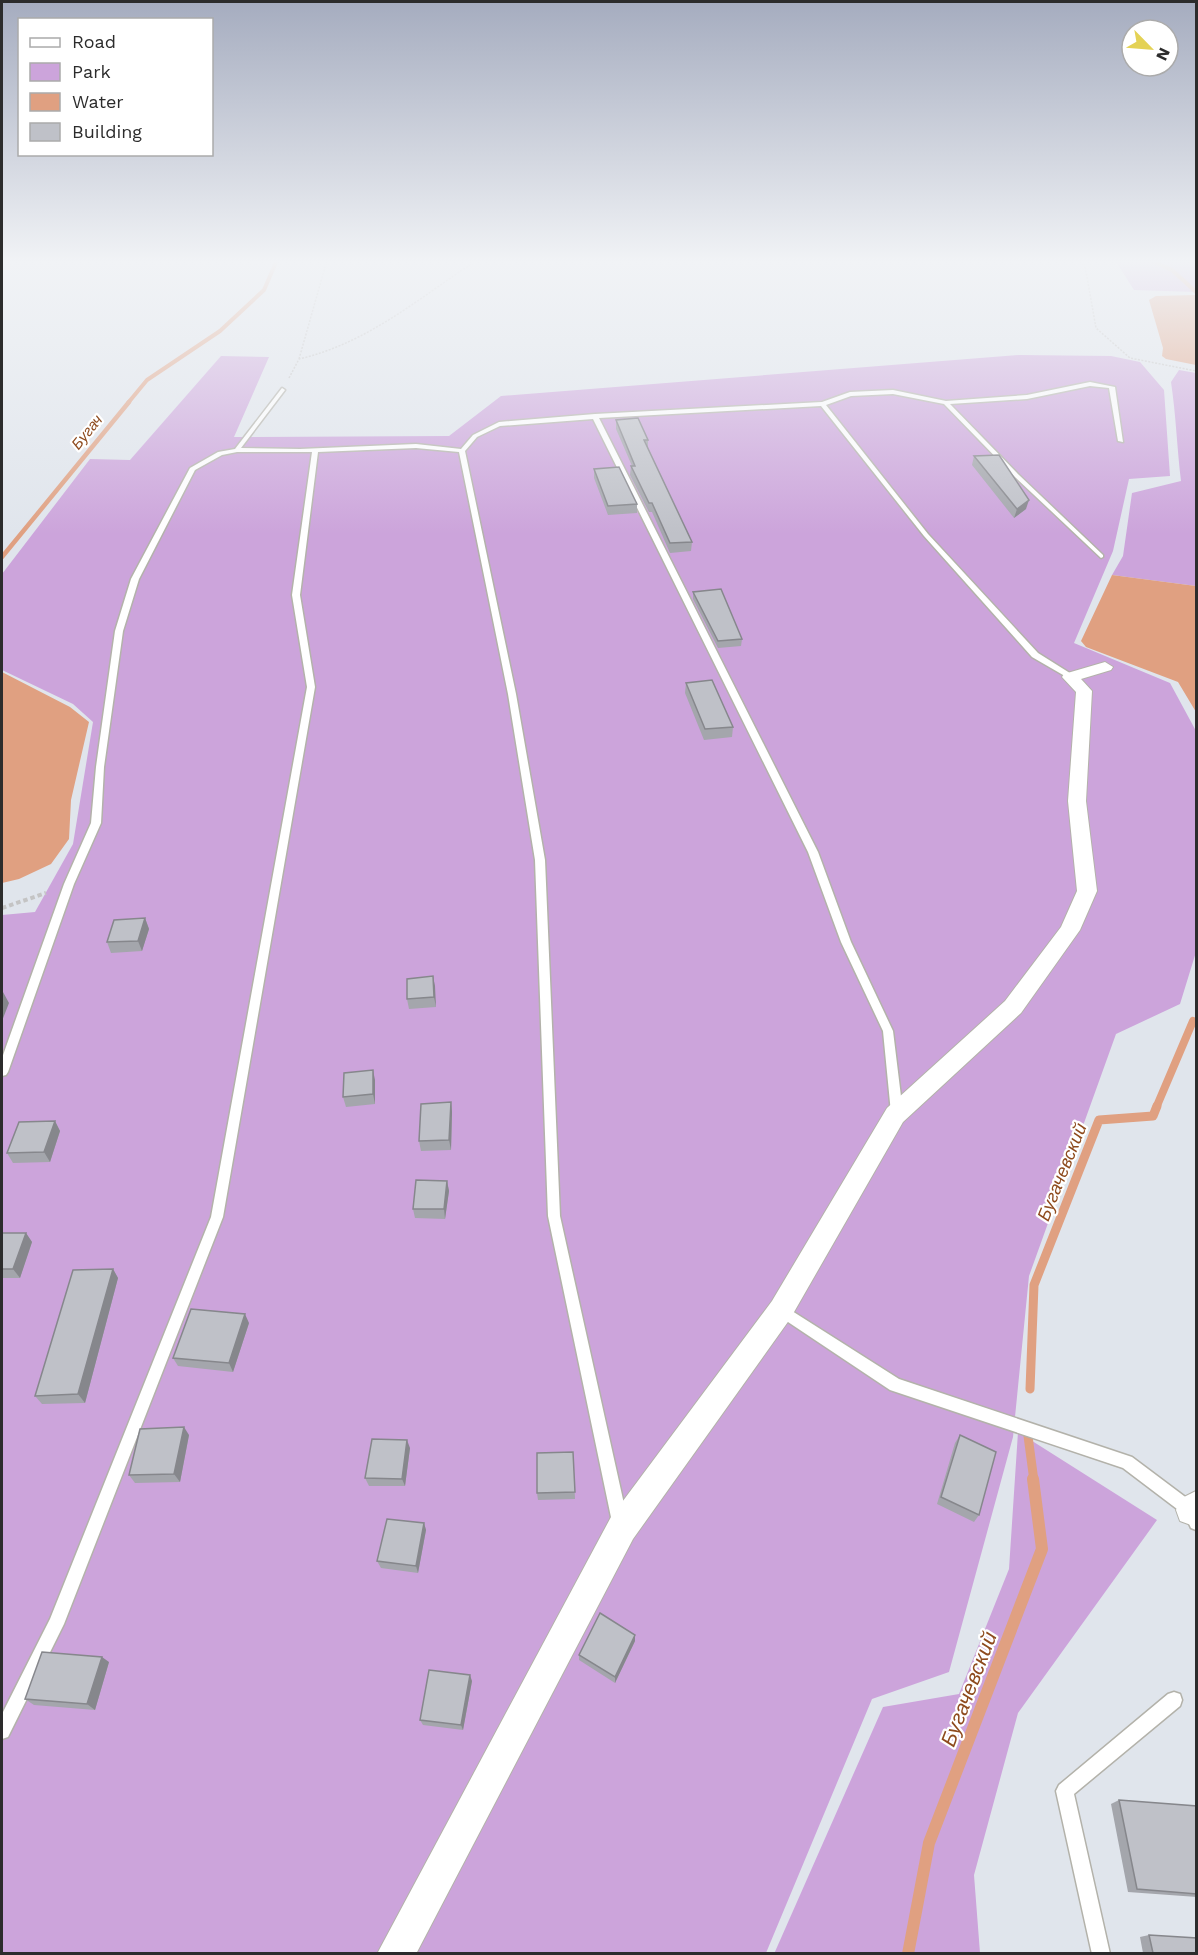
<svg xmlns="http://www.w3.org/2000/svg" width="1198" height="1955" font-family="'Work Sans',sans-serif">
<style>
.green{fill:#cca4db}
.water{fill:#e0a081}
.lines{fill:none;stroke-linecap:round;stroke-linejoin:round}
.stream-far4{stroke:#e0a081;stroke-width:4}
.stream-far3{stroke:#e0a081;stroke-width:4.5}
.stream-far2{stroke:#e0a081;stroke-width:8}
.stream-far1{stroke:#e0a081;stroke-width:9}
.stream{stroke:#e0a081;stroke-width:12}
.service-casing{stroke:#b3b2aa;stroke-width:3}
.minor-casing{stroke:#b3b2aa;stroke-width:2}
.path-far1{stroke:#c4c4c4;stroke-width:1.5;stroke-dasharray:2 1.5;stroke-linecap:butt}
.path{stroke:#c4c4c4;stroke-width:4;stroke-dasharray:4.5 3;stroke-linecap:butt}
.service{fill:#fff;fill-rule:evenodd}
.minor{fill:#fff;fill-rule:evenodd}
.wall{fill:#a4a6ac}
.shaded-wall{fill:#86878c}
.building{fill:#bfc1c8;stroke:#86878c;stroke-width:1.5}
.labels{text-anchor:middle;stroke-width:4.5;stroke-linejoin:round;paint-order:stroke}
.far-water-label{font-size:15px;font-style:italic;fill:#8e4b1e;stroke:#fff}
.water-label{font-size:18px;font-style:italic;fill:#8e4b1e;stroke:#fff}
.near-water-label{font-size:21px;font-style:italic;fill:#8e4b1e;stroke:#fff}
</style>
<rect width="100%" height="100%" fill="#e0e5ec"/>
<path class="green" d="M1115,260H1193L1196,265V292L1134,290Z
M1019,355L1111,356L1140,362L1164,390L1170,476L1129,479L1113,551L1074,643L1170,683L1196,731V952L1180,1004L1116,1034L1029,1276L1013,1437L949,1672L872,1699L766,1953H2V915L35,912L73,844L93,722L73,704L2,670V574L90,459L130,460L221,356L269,357L234,437L449,436L501,396Z
M1179,370L1196,373V586L1112,575L1123,556L1132,493L1181,481C1177,448 1176,415 1171,382Z
M1018,1432L1157,1520L1018,1713L974,1875L980,1953L774,1954L883,1707L959,1694L1009,1569Z"/>
<path class="water" d="M1196,295V365L1166,359L1162,356L1163,348L1149,300L1156,296Z
M1112,575L1196,586V712L1178,682L1086,647L1081,641Z
M2,672L70,707L89,722L71,800L69,839L51,864L19,879L2,883Z"/>
<g class="lines">
<path class="stream-far4" d="M1151,260L1172,270L1196,292
M128,403L147,380L220,331L264,290L277,260"/>
<path class="stream-far3" d="M2,557L129,402"/>
<path class="stream-far2" d="M1156,1108L1193,1021"/>
<path class="stream-far1" d="M1030,1389L1034,1285L1099,1120L1153,1116L1157,1106
M1028,1436L1034,1481"/>
<path class="stream" d="M908,1954L929,1843L1042,1549L1033,1479"/>
<defs>
<path id="service" d="M1090,382L1115,387L1123,442L1118,441L1109,388L1090,386L1027,399L950,404L1019,475L1103,555V557L1101,558L1015,477L944,404L893,394L851,396L826,405L928,534L1038,653L1073,675L1074,677L1070,679L1032,657L924,536L821,406L599,418L818,852L851,942L893,1031L903,1113L901,1116L897,1118L893,1116L891,1113L883,1031L841,942L808,852L593,419L500,426L477,437L465,451L516,694L545,860L560,1216L628,1522L625,1527L620,1530L615,1527L612,1522L548,1216L535,860L508,694L459,452L416,448L318,452L300,595L315,687L223,1217L64,1624L8,1737L2,1739V1714L50,1619L211,1217L307,687L292,595L312,452H237L222,455L195,470L139,579L123,631L104,767L101,823L74,884L8,1072L6,1075L2,1076V1058L64,884L91,823L96,767L115,631L131,579L190,468L218,452L235,449L282,388L285,390L241,448L300,449L416,444L461,449L473,435L499,422L595,414L822,402L850,392L893,390L946,401L1027,395Z
M781,1304L899,1379L1132,1457L1196,1505V1530L1191,1528L1185,1515L1123,1468L890,1390L776,1314L774,1310L776,1306Z
M1174,1692L1180,1694L1182,1700L1180,1706L1074,1794L1110,1954H1092L1056,1791L1059,1785L1168,1694Z"/>
<path id="minor" d="M1105,662L1113,667L1111,670L1081,679L1092,691L1086,801L1097,891L1080,930L1021,1013L903,1122L790,1319L633,1539L416,1954H377L611,1517L772,1301L887,1108L1005,1001L1061,927L1077,891L1068,801L1076,692L1062,677L1064,674Z
M1196,1491V1523L1191,1525L1180,1521L1176,1510L1180,1499Z"/>
</defs>
<use href="#service" class="service-casing"/>
<use href="#minor" class="minor-casing"/>
<path class="path-far1" d="M1084,260L1096,328L1130,358L1196,371
M299,359L327,260
M289,378L299,359C368,343 419,298 477,260"/>
<path class="path" d="M2,908L46,893"/>
<use href="#service" class="service"/>
<use href="#minor" class="minor"/>
</g>
<path class="wall" d="M616,420L648,440V448L692,542L691,551L670,553L652,512H649L630,475L631,466H632L616,429Z
M974,456L1026,509L1014,518L972,465Z
M594,469L637,504V513L608,515L594,478Z
M693,592L742,639L741,646L718,648L693,599Z
M686,683L733,727L732,737L704,740L685,693Z
M145,918L149,929L142,951L111,953L107,942Z
M433,976L436,1007L409,1009L407,999Z
M375,1080V1104L346,1107L343,1097Z
M451,1102L452,1112L451,1150L421,1151L419,1141Z
M55,1121L60,1131L50,1162L13,1163L7,1153Z
M447,1181L449,1191L445,1219L415,1218L413,1209Z
M2,1233H26L32,1242L20,1278H2Z
M113,1269L118,1278L85,1403L42,1404L35,1396Z
M249,1323L233,1372L178,1366L173,1358Z
M189,1435L180,1482L135,1483L129,1475Z
M960,1435L979,1515L974,1522L937,1504L955,1443Z
M410,1448L405,1486H369L365,1478Z
M573,1452L575,1499L538,1500L537,1493Z
M424,1523L426,1530L418,1573L381,1568L377,1561Z
M635,1641L615,1683L579,1660V1655Z
M109,1662L95,1710L34,1705L25,1699Z
M472,1681L463,1730L423,1725L420,1720Z
M1119,1800L1197,1806V1897L1128,1892L1111,1804Z
M1149,1935L1197,1953H1143L1140,1937Z"/>
<path class="shaded-wall" d="M1029,500L1026,509L1014,518L1017,509Z
M145,918L149,929L142,951L138,941Z
M433,976L435,986L436,1007L434,997Z
M3,992L9,1003L2,1021V997Z
M373,1070L375,1080V1104L373,1094Z
M451,1102L452,1112L451,1150L449,1140Z
M55,1121L60,1131L50,1162L44,1152Z
M447,1181L449,1191L445,1219L444,1209Z
M26,1233L32,1242L20,1278L13,1269Z
M113,1269L118,1278L85,1403L78,1394Z
M245,1314L249,1323L233,1372L229,1363Z
M184,1427L189,1435L180,1482L174,1474Z
M407,1440L410,1448L405,1486L402,1479Z
M424,1523L426,1530L418,1573L416,1566Z
M635,1635V1641L615,1683V1677Z
M102,1657L109,1662L95,1710L87,1704Z
M470,1675L472,1681L463,1730L461,1725Z"/>
<path class="building" d="M638,418L648,440H644L692,542L670,543L652,503H649L631,466H635L616,420Z
M999,455L1029,500L1017,509L974,456Z
M619,467L637,504L608,506L594,469Z
M721,589L742,639L718,641L693,592Z
M712,680L733,727L705,729L686,683Z
M145,918L138,941L107,942L114,920Z
M433,976L434,997L407,999V979Z
M373,1070V1094L343,1097L344,1073Z
M451,1102L449,1140L419,1141L421,1104Z
M55,1121L44,1152L7,1153L19,1122Z
M416,1180L447,1181L444,1209H413Z
M2,1233H26L13,1269H2Z
M113,1269L78,1394L35,1396L73,1270Z
M191,1309L245,1314L229,1363L173,1358Z
M184,1427L174,1474L129,1475L140,1429Z
M960,1435L996,1452L979,1515L941,1497Z
M372,1439L407,1440L402,1479L365,1478Z
M573,1452L575,1492L537,1493V1453Z
M387,1519L424,1523L416,1566L377,1561Z
M600,1613L635,1635L615,1677L579,1655Z
M42,1652L102,1657L87,1704L25,1699Z
M429,1670L470,1675L461,1725L420,1720Z
M1119,1800L1197,1806V1894L1137,1889Z
M1149,1935L1197,1938V1953H1153Z"/>
<linearGradient id="sky" x2="0" y2="1"><stop stop-color="#a5acbf"/><stop offset="0.49" stop-color="#f1f3f6"/><stop offset="1" stop-color="#f1f3f6" stop-opacity="0"/></linearGradient>
<rect width="1198" height="534" fill="url(#sky)"/>
<g class="labels">
<g class="far-water-label">
<text transform="translate(87 432) rotate(-51)" y="5">Бугач</text>
</g>
<g class="water-label">
<text transform="translate(1062 1172) rotate(-68)" y="6">Бугачевский</text>
</g>
<g class="near-water-label">
<text transform="translate(969 1689) rotate(-69)" y="7">Бугачевский</text>
</g>
</g>
<rect width="1198" height="1955" fill="none" stroke="#2c2c2c" stroke-width="6"/>
<rect x="18" y="18" width="195" height="138" fill="#ffffff" stroke="#ababab" stroke-width="1.5"/>
<rect x="30" y="38" width="30" height="9" fill="#ffffff" stroke="#ababab" stroke-width="1.5"/>
<text x="72" y="48" font-size="18" fill="#2c2c2c">Road</text>
<rect x="30" y="63" width="30" height="18" fill="#cca4db" stroke="#ababab" stroke-width="1.5"/>
<text x="72" y="78" font-size="18" fill="#2c2c2c">Park</text>
<rect x="30" y="93" width="30" height="18" fill="#e0a081" stroke="#ababab" stroke-width="1.5"/>
<text x="72" y="108" font-size="18" fill="#2c2c2c">Water</text>
<rect x="30" y="123" width="30" height="18" fill="#bfc1c8" stroke="#ababab" stroke-width="1.5"/>
<text x="72" y="138" font-size="18" fill="#2c2c2c">Building</text>
<g transform="translate(1150 48) rotate(115)"><circle r="28" fill="#ffffff" stroke="#ababab" stroke-width="1.5"/>
<path d="M0-4.5L10 22L0 15L-10 22Z" fill="#e4d255"/>
<text y="-9" font-size="16" font-weight="bold" text-anchor="middle" fill="#2c2c2c">N</text>
</g>
</svg>
